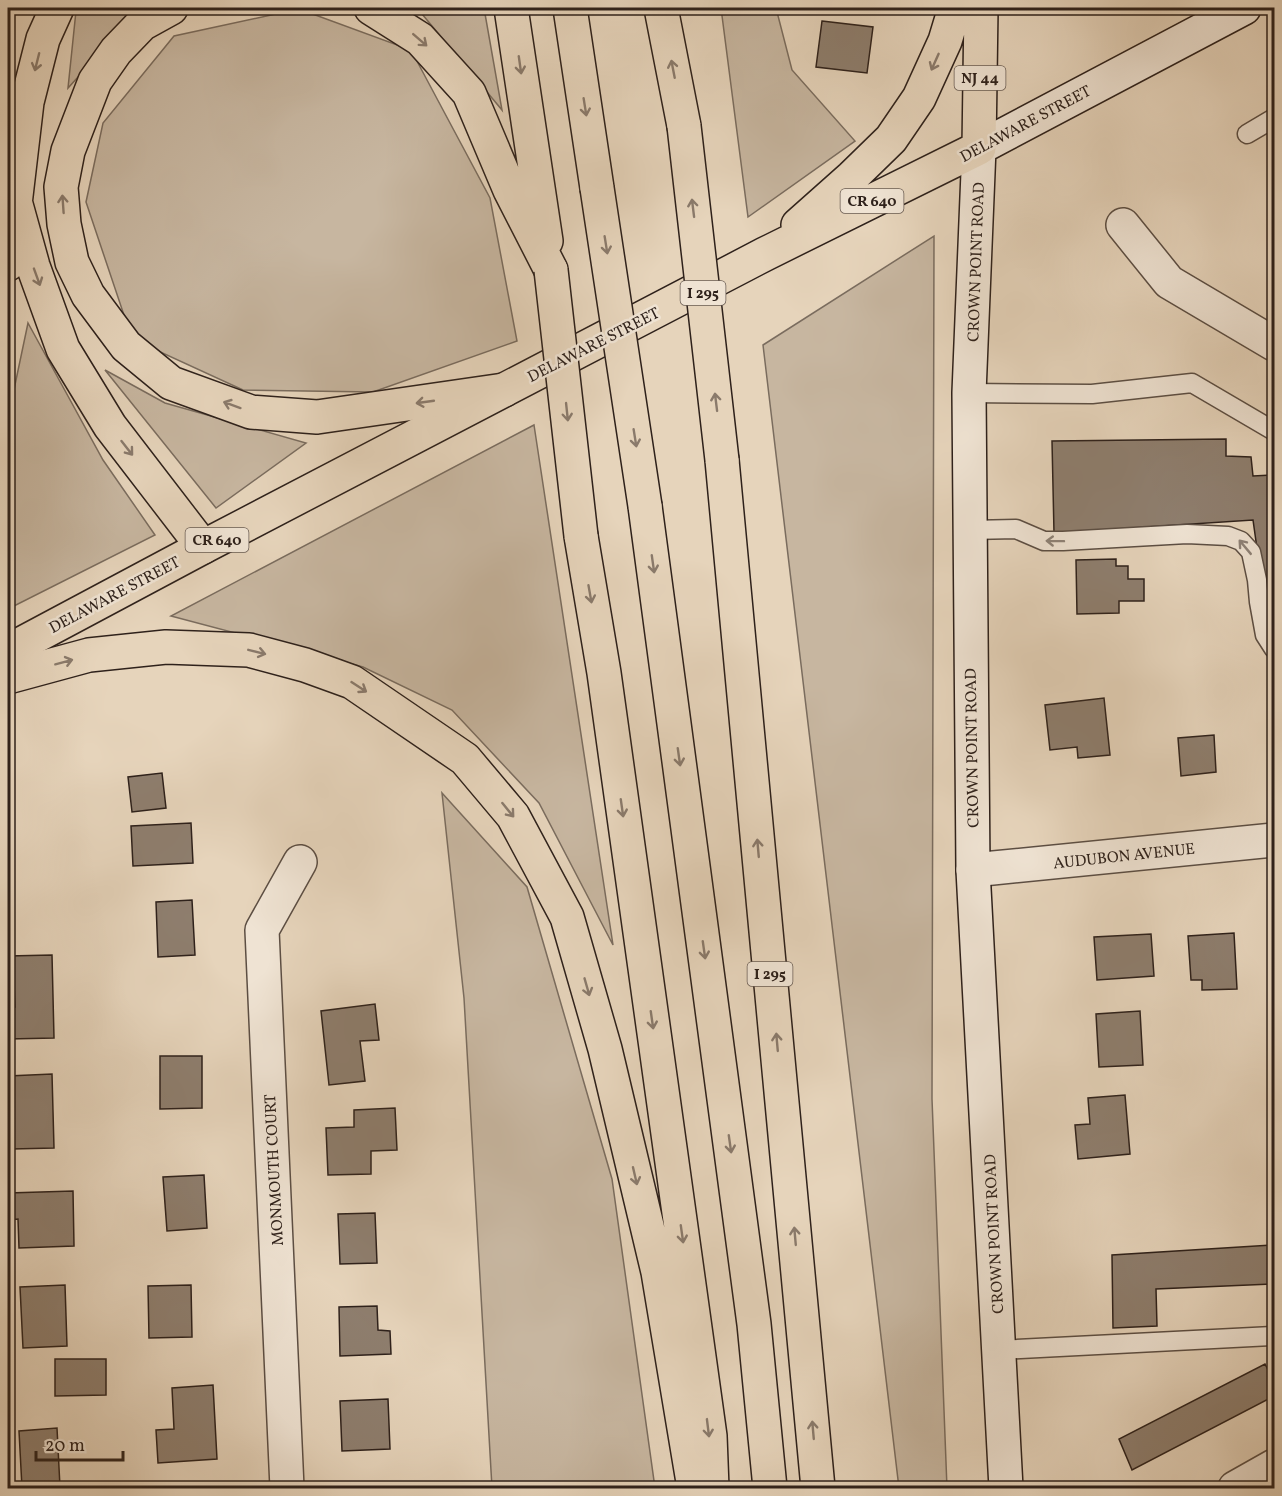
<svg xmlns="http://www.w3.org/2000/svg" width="1282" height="1496" font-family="Vollkorn,serif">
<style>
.green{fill:#c7b6a0;stroke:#7a6c5e;stroke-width:1.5}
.building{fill:#8e7e6e;stroke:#2e211b;stroke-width:1.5}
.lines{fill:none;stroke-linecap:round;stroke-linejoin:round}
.lane-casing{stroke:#5c4e43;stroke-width:21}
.street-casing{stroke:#5c4e43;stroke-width:36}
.secondary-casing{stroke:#2e211b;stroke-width:36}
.primary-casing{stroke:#2e211b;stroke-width:36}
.highway-casing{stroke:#2e211b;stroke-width:36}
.lane{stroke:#efe3d3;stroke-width:18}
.street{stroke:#efe3d3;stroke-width:33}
.secondary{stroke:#efe3d3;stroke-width:33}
.primary{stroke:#e6d4bb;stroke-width:33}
.highway{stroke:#e6d4bb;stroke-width:33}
.highway-bridge-casing{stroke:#2e211b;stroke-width:36;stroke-linecap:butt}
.highway-bridge{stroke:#e6d4bb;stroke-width:33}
.oneway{stroke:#8a7a6b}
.oneway2{stroke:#8e8277}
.labels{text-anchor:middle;stroke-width:5;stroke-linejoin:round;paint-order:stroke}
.shield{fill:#efe3d3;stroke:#685b52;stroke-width:1.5}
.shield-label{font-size:15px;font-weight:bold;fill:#2e211b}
.street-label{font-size:16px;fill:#2e211b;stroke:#efe3d3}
</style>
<rect width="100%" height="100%" fill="#e6d4bb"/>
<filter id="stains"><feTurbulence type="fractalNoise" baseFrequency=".00333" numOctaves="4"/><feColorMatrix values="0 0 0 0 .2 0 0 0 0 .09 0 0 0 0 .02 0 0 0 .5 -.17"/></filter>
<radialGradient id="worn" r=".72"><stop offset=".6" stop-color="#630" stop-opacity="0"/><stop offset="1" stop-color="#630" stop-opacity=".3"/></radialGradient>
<path class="green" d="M78,8H141L68,88L76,11Z
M417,8H484L502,110Z
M721,8H776L792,70L855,141L748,217Z
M299,9L411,50L490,198L517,341L373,392L243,390L132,339L86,202L103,123L174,36Z
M934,236L932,1099L947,1488H899L763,345Z
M28,323L103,460L155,535L8,609V418Z
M105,370L165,403L306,443L216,508Z
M534,425L613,945L539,803L452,710L363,667L171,616Z
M442,793L527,887L612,1179L655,1488H492L464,998Z"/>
<path class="building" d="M822,21L873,27L867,73L816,67Z
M1226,439V456L1251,457L1253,476L1274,475V575L1261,577L1253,520L1054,533L1052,441Z
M1116,559V566H1128V579H1144V601H1119V613L1077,614L1076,560Z
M1104,698L1110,755L1078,758L1077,747L1050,750L1045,705Z
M1214,735L1216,772L1181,776L1178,738Z
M162,773L166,808L132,812L128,777Z
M191,823L193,863L133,866L131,826Z
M192,900L195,955L158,957L156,902Z
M1268,927H1274V982H1270Z
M1234,933L1237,989L1202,990V980H1191L1188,936Z
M1151,934L1154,976L1097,980L1094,937Z
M52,955L54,1038L8,1039V1008L15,1007L14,985H8V956Z
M375,1004L379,1040L360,1041L365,1081L329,1085L321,1011Z
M1140,1011L1143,1065L1099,1067L1096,1014Z
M160,1056H202V1108L160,1109Z
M52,1074L54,1148L12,1149L11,1124H8V1076Z
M1125,1095L1130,1154L1078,1159L1075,1125L1090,1124L1088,1098Z
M395,1108L397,1150L371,1151V1174L328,1175L326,1128L354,1127V1110Z
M204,1175L207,1228L167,1231L163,1177Z
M73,1191L74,1246L19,1248L18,1219L8,1220V1193Z
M375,1213L377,1263L340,1264L338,1214Z
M1274,1245V1284L1156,1289L1157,1326L1113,1328L1112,1255Z
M65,1285L67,1346L23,1348L20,1287Z
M191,1285L192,1337L149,1338L148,1286Z
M377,1306L378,1330L390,1331L391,1354L340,1356L339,1307Z
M55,1359H106V1395L55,1396Z
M1265,1364L1274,1382V1396L1132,1470L1119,1439Z
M213,1385L217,1459L158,1463L156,1430L174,1429L172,1388Z
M388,1399L390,1449L342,1451L340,1401Z
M57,1428L60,1487L22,1488L19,1431Z"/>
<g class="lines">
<defs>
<path id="lane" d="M1247,134L1274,118
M969,393L1092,394L1192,383L1274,431
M970,530L1016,529L1044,541H1063L1187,534L1228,536L1241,541L1251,552L1257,580L1259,602L1265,635L1274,649
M999,1350L1274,1336"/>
<path id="street" d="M1123,225L1169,282L1274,344
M973,870L1274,840
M287,1488L262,930L300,862
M1235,1488L1274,1466"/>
<path id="secondary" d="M1006,1488L973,870L969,393L979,148L1244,8"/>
<path id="primary" d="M798,225L852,177L891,139L919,98L945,41L955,8
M8,651L203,547L765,254L979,148L981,8"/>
<path id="highway" d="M171,8L142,24L116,51L95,81L68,151L61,187L64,224L72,262L88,295L126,346L171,383L251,412L317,417L504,390
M371,8L420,39L469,93L510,190L551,270
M511,8L546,241
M570,8L597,188
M661,8L684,126
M15,201L33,266L63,349L110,426L203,547
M8,264L27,102L43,39L57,8
M722,460L818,1488
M645,506L754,1324L770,1488
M581,536L604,673L710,1436L712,1488
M8,677L89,655L166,647L249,650L305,665L352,682L465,759L513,816L567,917L605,1049L658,1272L694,1488"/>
</defs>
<use href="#lane" class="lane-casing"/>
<use href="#street" class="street-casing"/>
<use href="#secondary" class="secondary-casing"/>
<use href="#primary" class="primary-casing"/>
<use href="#highway" class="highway-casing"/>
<use href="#lane" class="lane"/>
<use href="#street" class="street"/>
<use href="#secondary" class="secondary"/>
<use href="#primary" class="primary"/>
<use href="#highway" class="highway"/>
<defs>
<path id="highway-bridge" d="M684,126L722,460
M597,188L645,506
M551,270L581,536"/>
</defs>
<use href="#highway-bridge" class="highway-bridge-casing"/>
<use href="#highway-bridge" class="highway-bridge"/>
</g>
<defs><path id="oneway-shaft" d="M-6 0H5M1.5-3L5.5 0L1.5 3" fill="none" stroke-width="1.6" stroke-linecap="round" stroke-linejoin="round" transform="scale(1.5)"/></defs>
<g class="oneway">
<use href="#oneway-shaft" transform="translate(420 40) rotate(41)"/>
<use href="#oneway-shaft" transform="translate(37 62) rotate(104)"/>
<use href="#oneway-shaft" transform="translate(935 62) rotate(114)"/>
<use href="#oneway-shaft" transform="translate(520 65) rotate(82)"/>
<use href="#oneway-shaft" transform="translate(673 69) rotate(-101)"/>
<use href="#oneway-shaft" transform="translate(585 107) rotate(81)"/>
<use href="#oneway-shaft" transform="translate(63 204) rotate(-94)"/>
<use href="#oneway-shaft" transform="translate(693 208) rotate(-97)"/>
<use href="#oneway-shaft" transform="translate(606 245) rotate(81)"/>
<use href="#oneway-shaft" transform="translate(37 277) rotate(70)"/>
<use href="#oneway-shaft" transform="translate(425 402) rotate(172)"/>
<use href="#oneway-shaft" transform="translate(716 402) rotate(-97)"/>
<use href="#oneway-shaft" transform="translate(232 405) rotate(-160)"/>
<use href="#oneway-shaft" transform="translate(567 412) rotate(84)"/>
<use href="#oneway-shaft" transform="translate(635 438) rotate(81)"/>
<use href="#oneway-shaft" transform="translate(127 448) rotate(52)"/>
<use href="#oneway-shaft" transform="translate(653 564) rotate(82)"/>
<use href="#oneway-shaft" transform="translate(590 594) rotate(80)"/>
<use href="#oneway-shaft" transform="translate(257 652) rotate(14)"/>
<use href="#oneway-shaft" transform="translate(64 662) rotate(-15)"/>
<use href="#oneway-shaft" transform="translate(359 687) rotate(33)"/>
<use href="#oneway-shaft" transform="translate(679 757) rotate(82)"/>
<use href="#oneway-shaft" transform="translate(622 808) rotate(82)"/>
<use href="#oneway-shaft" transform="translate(508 810) rotate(51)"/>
<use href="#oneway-shaft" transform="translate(758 848) rotate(-95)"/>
<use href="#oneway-shaft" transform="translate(704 950) rotate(82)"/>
<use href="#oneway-shaft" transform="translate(587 987) rotate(74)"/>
<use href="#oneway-shaft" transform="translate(652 1020) rotate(82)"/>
<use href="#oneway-shaft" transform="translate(777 1042) rotate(-95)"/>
<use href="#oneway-shaft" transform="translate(730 1144) rotate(82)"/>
<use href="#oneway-shaft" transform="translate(635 1176) rotate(77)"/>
<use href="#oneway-shaft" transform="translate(682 1234) rotate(82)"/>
<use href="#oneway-shaft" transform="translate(795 1236) rotate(-95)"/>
<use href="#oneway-shaft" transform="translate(708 1428) rotate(83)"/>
<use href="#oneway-shaft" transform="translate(813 1430) rotate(-95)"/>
</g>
<g class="oneway2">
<use href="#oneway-shaft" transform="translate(1055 541) rotate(-179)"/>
<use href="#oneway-shaft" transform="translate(1245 547) rotate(-130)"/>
</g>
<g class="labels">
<g class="shield">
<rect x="954.5" y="66" width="51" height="24" rx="4.5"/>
<rect x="840.5" y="189" width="63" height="24" rx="4.5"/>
<rect x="680.5" y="281" width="45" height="24" rx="4.5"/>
<rect x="185.5" y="528" width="63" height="24" rx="4.5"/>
<rect x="747.5" y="962" width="45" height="24" rx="4.5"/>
</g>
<g class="shield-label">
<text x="980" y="83">NJ 44</text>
<text x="872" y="206">CR 640</text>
<text x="703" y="298">I 295</text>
<text x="217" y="545">CR 640</text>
<text x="770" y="979">I 295</text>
</g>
<g class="street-label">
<text transform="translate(1025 123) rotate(-28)" y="6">DELAWARE STREET</text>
<text transform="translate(975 262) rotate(-88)" y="6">CROWN POINT ROAD</text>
<text transform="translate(593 344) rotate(-27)" y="6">DELAWARE STREET</text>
<text transform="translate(114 594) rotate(-28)" y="6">DELAWARE STREET</text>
<text transform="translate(971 748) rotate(-91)" y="6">CROWN POINT ROAD</text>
<text transform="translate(1124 855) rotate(-6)" y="6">AUDUBON AVENUE</text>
<text transform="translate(273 1170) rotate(-93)" y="6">MONMOUTH COURT</text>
<text transform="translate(993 1234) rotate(-93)" y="6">CROWN POINT ROAD</text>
</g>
</g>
<rect width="1282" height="1496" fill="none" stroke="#e6d4bb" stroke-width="30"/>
<rect x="9" y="9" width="1264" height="1478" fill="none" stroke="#2e211b" stroke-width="3"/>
<rect x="15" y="15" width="1252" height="1466" fill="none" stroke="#2e211b" stroke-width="1.5"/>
<path d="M36 1451v9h87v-9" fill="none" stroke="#2e211b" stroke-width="3"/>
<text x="45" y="1451" font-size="18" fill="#2e211b" stroke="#efe3d3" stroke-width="4.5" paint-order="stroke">20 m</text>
<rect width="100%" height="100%" filter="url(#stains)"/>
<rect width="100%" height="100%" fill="url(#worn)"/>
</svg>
